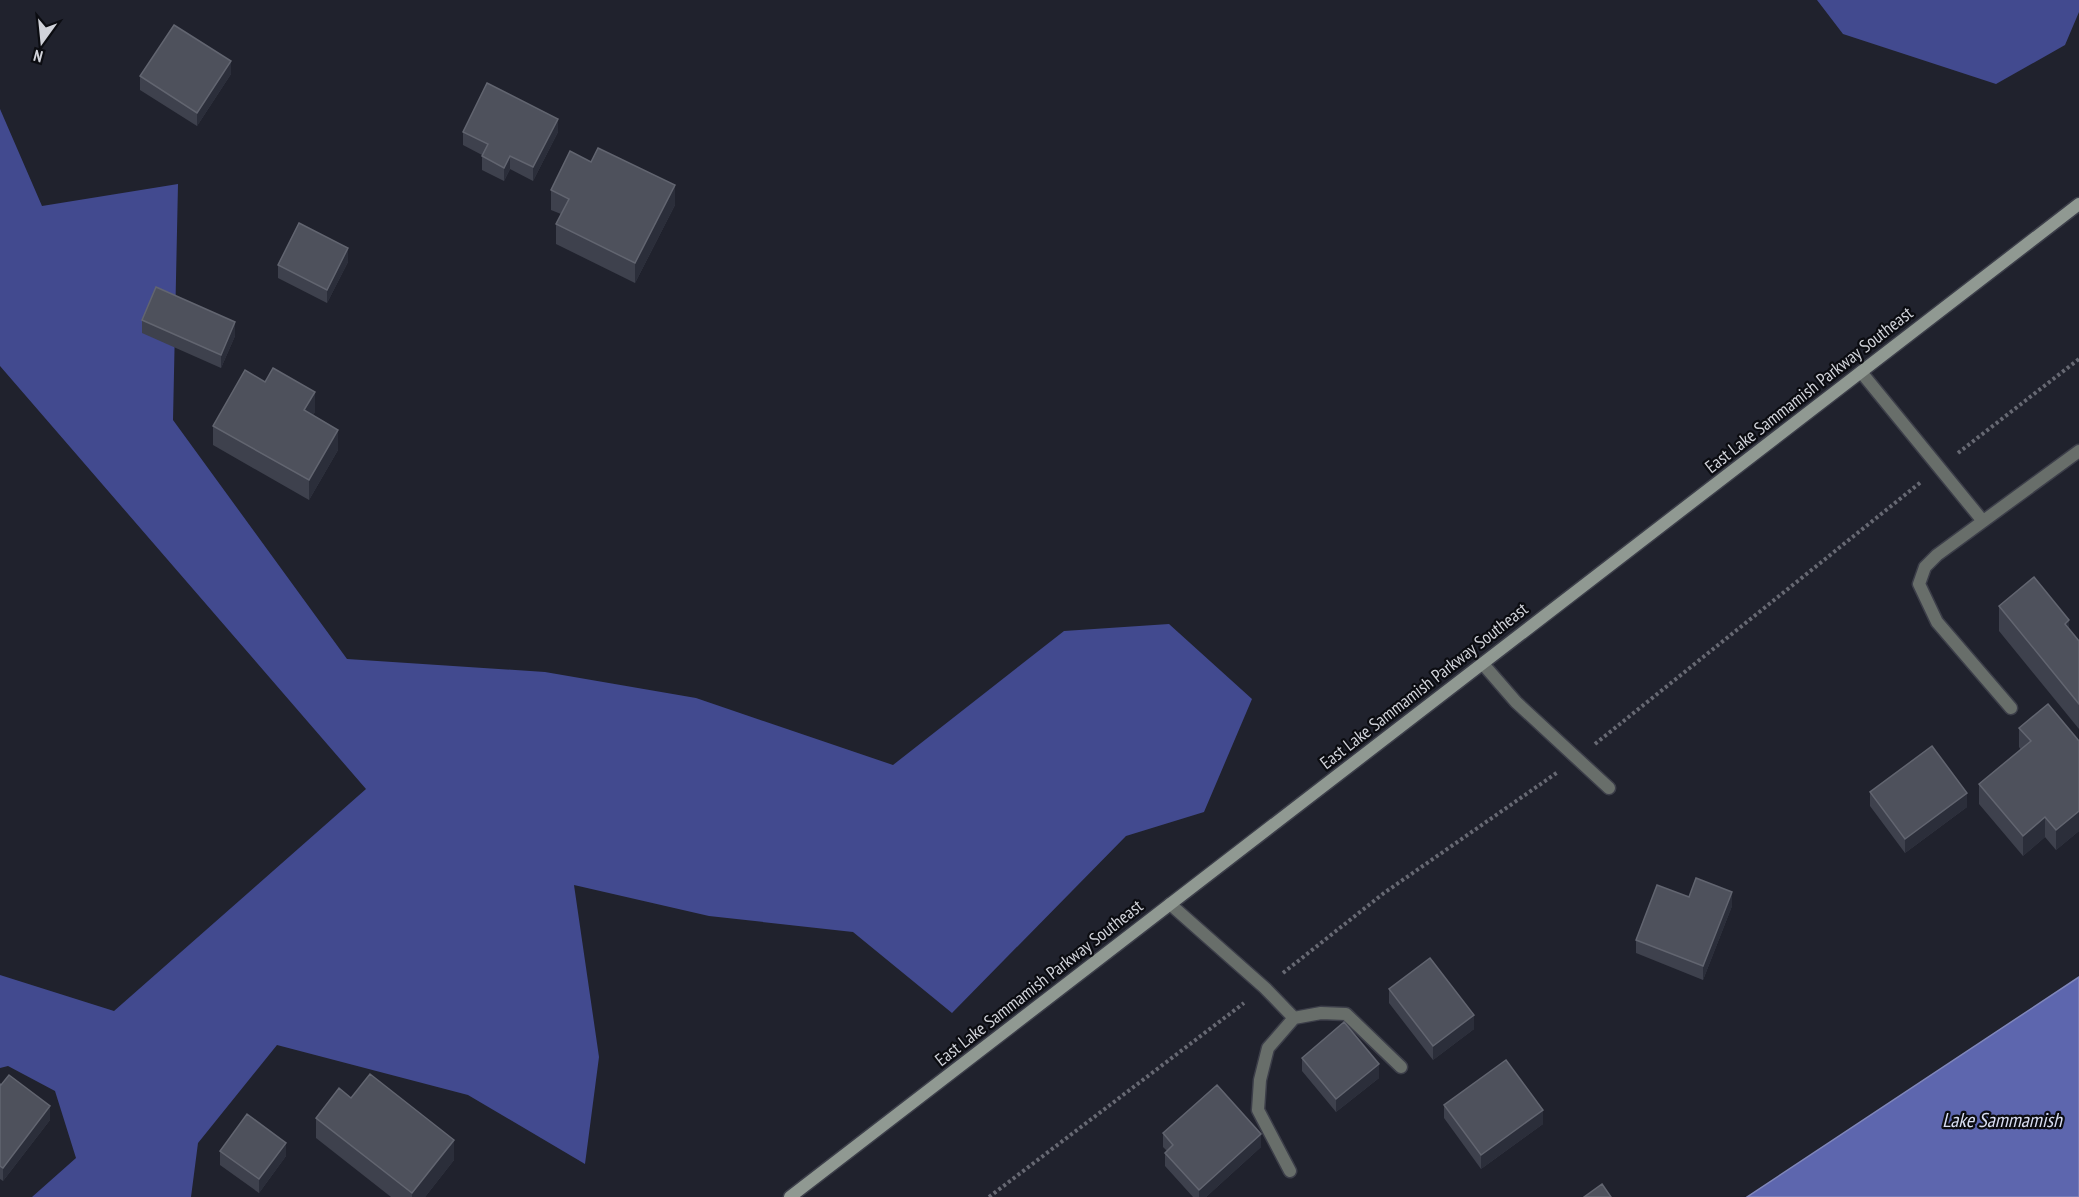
<svg xmlns="http://www.w3.org/2000/svg" width="2079" height="1197" font-family="'PT Sans Narrow',sans-serif">
<style>
.forest{fill:#424a8f}
.water{fill:#5d66ae;stroke:#8087bb;stroke-width:1.5}
.lines{fill:none;stroke-linecap:round;stroke-linejoin:round}
.lane-casing{stroke:#3c3e49;stroke-width:15}
.secondary-casing{stroke:#3c3e49;stroke-width:15}
.path{stroke:#676973;stroke-width:4;stroke-dasharray:3 3;stroke-linecap:butt}
.lane{stroke:#686e6a;stroke-width:12}
.secondary{stroke:#909992;stroke-width:12}
.wall{fill:#3e414d}
.shaded-wall{fill:#2b2e3a}
.building{fill:#4e515c;stroke:#626570;stroke-width:1.5}
.labels{text-anchor:middle;stroke-width:4.5;stroke-linejoin:round;paint-order:stroke}
.street-label{font-size:18px;fill:#d1d3da;stroke:#0b0c11}
.water-label{font-size:20px;font-style:italic;fill:#d8ddf1;stroke:#0b0c11}
</style>
<rect width="100%" height="100%" fill="#20222d"/>
<path class="forest" d="M1817,0H2079V12L2065,45L1996,84L1843,34Z
M0,109L42,206L178,184L173,420L347,659L545,672L696,698L893,765L1064,631L1169,624L1252,699L1204,812L1126,836L952,1013L853,932L709,916L574,885L599,1057L585,1164L468,1095L277,1045L198,1143L191,1197H32L76,1158L55,1091L8,1066L0,1068V975L114,1011L366,789L0,366Z"/>
<path class="water" d="M2079,977V1197H1747Z"/>
<g class="lines">
<defs>
<path id="lane" d="M1861,372L1982,520
M1483,664L1516,702L1609,788
M2011,708L1937,622L1919,584L1925,567L1937,555L2079,451
M1170,904L1265,988L1294,1018L1321,1013L1346,1014L1401,1067
M1290,1171L1258,1110L1260,1080L1268,1048L1294,1018"/>
<path id="secondary" d="M790,1197L2079,204"/>
</defs>
<use href="#lane" class="lane-casing"/>
<use href="#secondary" class="secondary-casing"/>
<path class="path" d="M1958,453L2079,359
M1595,744L1921,482
M1283,973L1384,893L1558,772
M989,1197L1244,1003"/>
<use href="#lane" class="lane"/>
<use href="#secondary" class="secondary"/>
</g>
<path class="wall" d="M231,74L197,126L140,90V76Z
M463,132H558L533,181L510,169L504,181L482,170V155L463,145Z
M551,190L675,205L635,283L556,244V224L561,214L551,210Z
M348,262L327,303L278,278V265Z
M142,320L235,336L221,368L142,333Z
M315,412L313,415L338,450L309,500L213,445V426Z
M1999,606L2069,629L2079,641V729L1999,631Z
M2019,728L2079,741V831L2056,850L2045,837L2023,856L1979,804V784L2021,750L2019,747Z
M1870,792L1967,807L1905,853L1870,806Z
M1689,897L1732,906L1703,980L1636,953V940Z
M1389,989L1474,1029L1433,1060L1389,1003Z
M1302,1058L1379,1078L1336,1112L1302,1071Z
M0,1084L50,1120L3,1181L0,1179Z
M351,1098L454,1160L425,1197H391L316,1138V1118Z
M1444,1105L1543,1124L1481,1169L1444,1118Z
M1163,1133L1261,1147L1206,1197H1193L1165,1166V1153L1167,1151L1163,1147Z
M220,1151L286,1156L259,1193L220,1165Z"/>
<path class="shaded-wall" d="M231,61V74L197,126V113Z
M558,119V132L533,181V167Z
M510,156V169L504,181V168Z
M675,185V205L635,283V263Z
M348,248V262L327,303V290Z
M235,322V336L221,368V355Z
M315,392V412L304,430V410Z
M338,430V450L309,500V480Z
M2069,620V645L2065,624Z
M1967,793V807L1905,853V839Z
M2079,811V831L2056,850V830Z
M2045,817V837L2023,856V836Z
M1732,892V906L1703,980V966Z
M1474,1015V1029L1433,1060V1046Z
M1379,1064V1078L1336,1112V1099Z
M50,1106V1120L3,1181V1168Z
M1543,1110V1124L1481,1169V1155Z
M1261,1134V1147L1206,1197H1199V1190Z
M454,1140V1160L425,1197H412V1193Z
M286,1143V1156L259,1193V1179Z"/>
<path class="building" d="M174,25L231,61L197,113L140,76Z
M487,83L558,119L533,167L510,156L504,168L482,156L488,144L463,132Z
M598,148L675,185L635,263L556,224L569,199L551,190L570,151L591,162Z
M299,223L348,248L327,290L278,265Z
M156,287L235,322L221,355L142,320Z
M273,368L315,392L304,410L338,430L309,480L213,426L245,370L265,382Z
M2034,577L2069,620L2065,624L2079,641V704L1999,606Z
M2048,704L2079,741V811L2056,830L2045,817L2023,836L1979,784L2031,741L2019,728Z
M1932,746L1967,793L1905,839L1870,792Z
M1696,878L1732,892L1703,966L1636,940L1657,885L1689,897Z
M1430,958L1474,1015L1433,1046L1389,989Z
M1344,1022L1379,1064L1336,1099L1302,1058Z
M1506,1060L1543,1110L1481,1155L1444,1105Z
M370,1074L454,1140L412,1193L316,1118L339,1088L351,1098Z
M9,1075L50,1106L3,1168L0,1166V1084L1,1085Z
M1217,1085L1261,1134L1199,1190L1165,1153L1173,1145L1163,1133Z
M247,1114L286,1143L259,1179L220,1151Z
M1602,1184L1611,1197H1584Z"/>
<g class="labels">
<g class="street-label">
<text transform="translate(1809 390) rotate(-38)" y="6">East Lake Sammamish Parkway Southeast</text>
<text transform="translate(1424 686) rotate(-38)" y="6">East Lake Sammamish Parkway Southeast</text>
<text transform="translate(1039 983) rotate(-38)" y="6">East Lake Sammamish Parkway Southeast</text>
</g>
<g class="water-label">
<text x="2002" y="1127">Lake Sammamish</text>
</g>
</g>
<g transform="translate(42 42) rotate(195)" stroke="#0b0c11" stroke-width="4.5" paint-order="stroke">
<path d="M0-4.5L10 22L0 15L-10 22Z" fill="#d1d3da"/>
<text y="-9" font-size="16" font-weight="bold" text-anchor="middle" fill="#d1d3da">N</text>
</g>
</svg>
